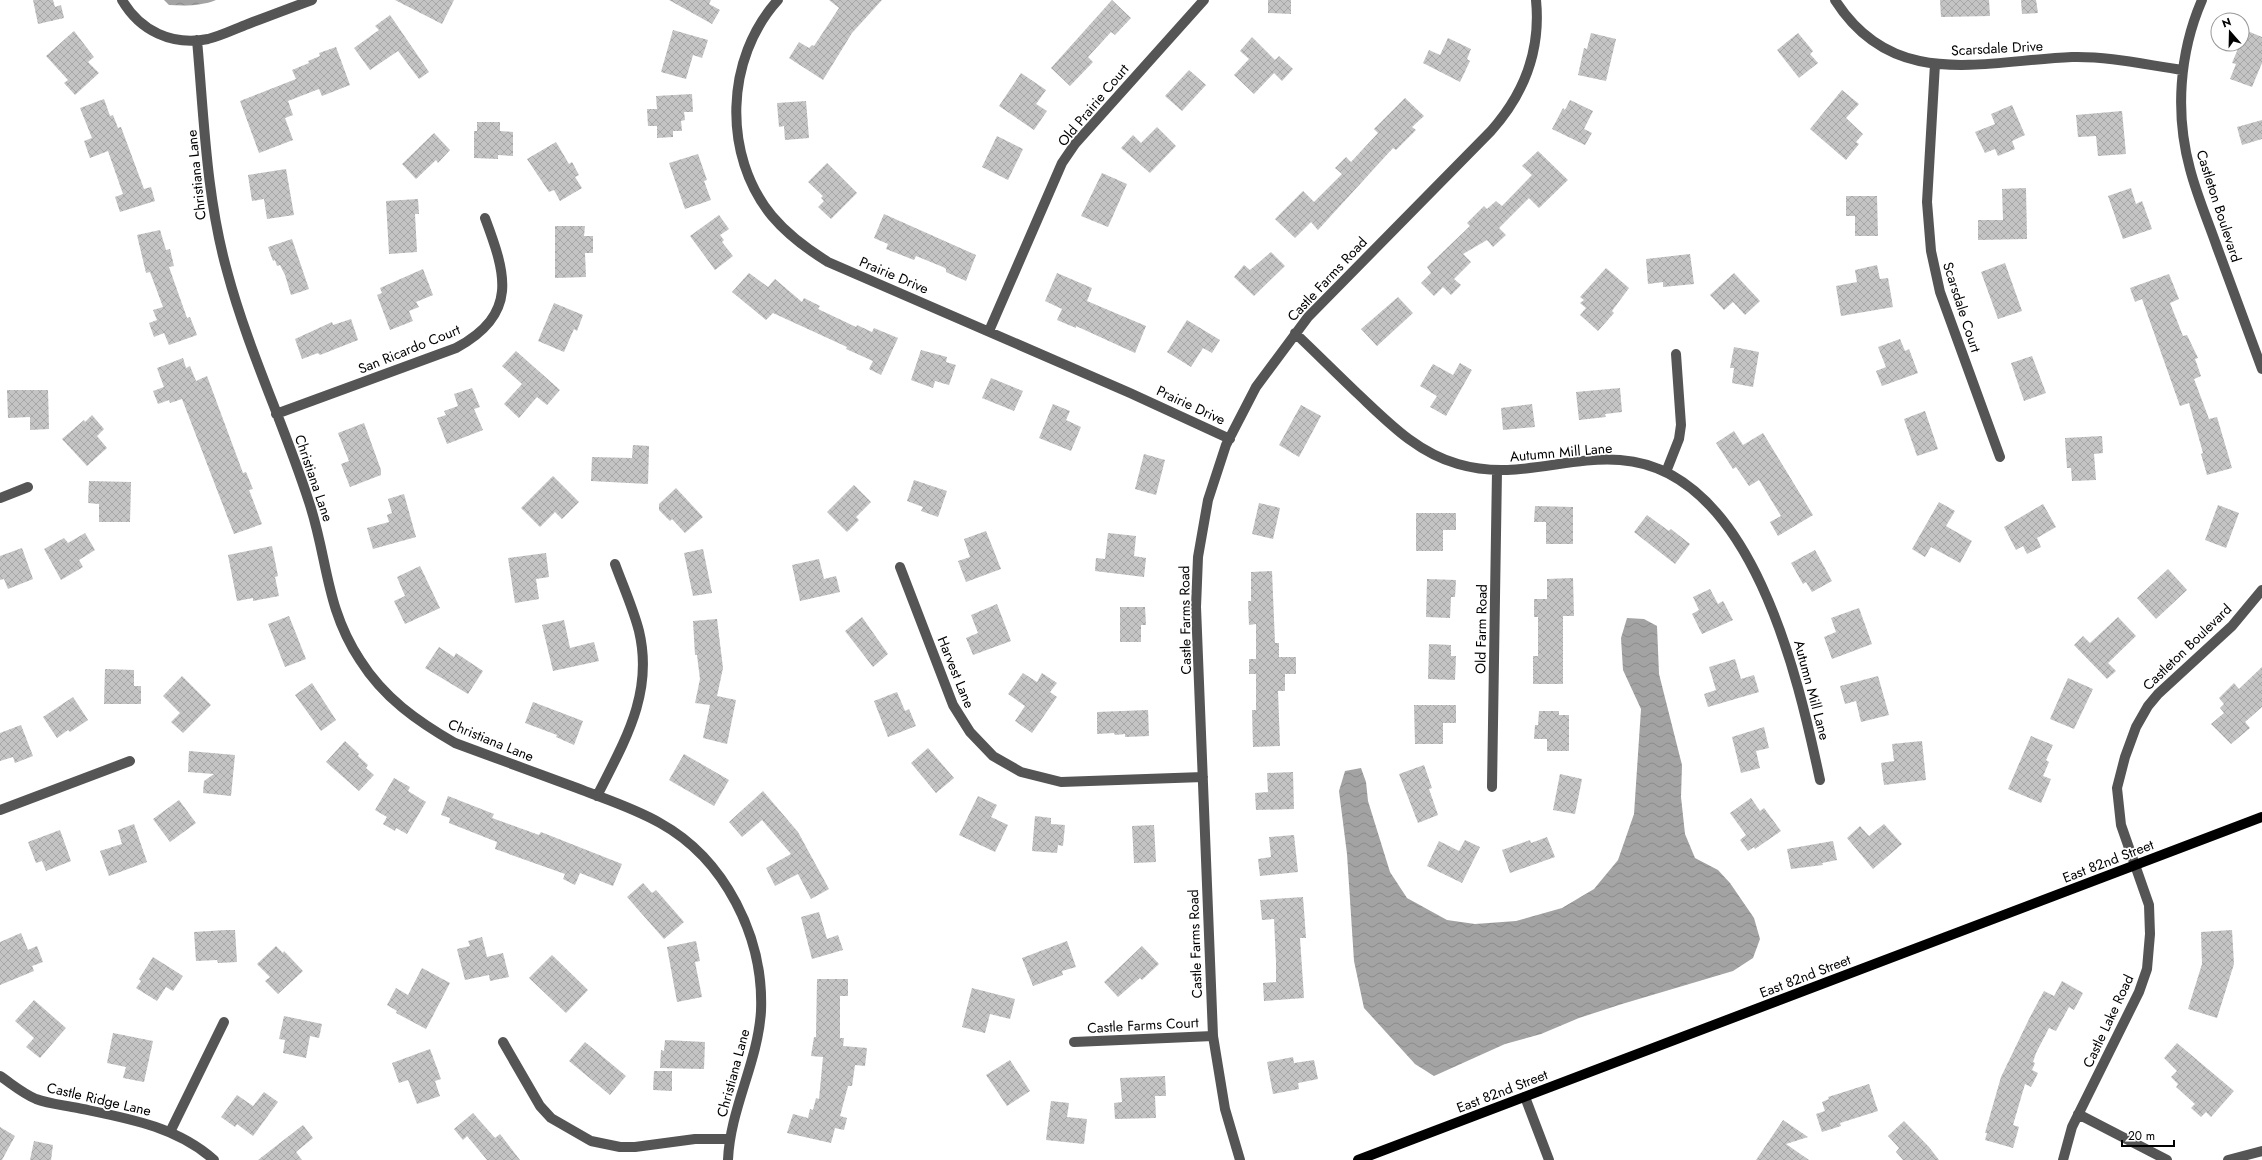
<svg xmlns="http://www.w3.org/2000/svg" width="2262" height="1160" font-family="Jost,sans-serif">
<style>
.water{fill:url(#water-waves)}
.building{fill:url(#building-cross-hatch)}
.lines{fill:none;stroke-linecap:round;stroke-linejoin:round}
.minor{stroke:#555;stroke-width:10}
.major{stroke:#000;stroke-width:10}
.labels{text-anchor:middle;stroke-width:3.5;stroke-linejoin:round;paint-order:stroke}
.street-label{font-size:14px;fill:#000;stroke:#fff}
</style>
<defs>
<pattern id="water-waves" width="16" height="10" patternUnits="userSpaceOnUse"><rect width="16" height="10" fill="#a3a3a3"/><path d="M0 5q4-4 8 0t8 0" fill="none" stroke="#8b8b8b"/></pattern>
<pattern id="building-cross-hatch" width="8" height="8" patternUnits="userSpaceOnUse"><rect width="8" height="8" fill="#c4c4c4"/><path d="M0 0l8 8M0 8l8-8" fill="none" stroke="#a7a7a7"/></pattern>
</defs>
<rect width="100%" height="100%" fill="#fff"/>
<path class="water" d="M164,0H216C202,6 184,6 169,5Z
M1627,618L1644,619L1657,626L1659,674L1682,765L1681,797L1685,834L1695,858L1718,870L1730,883L1754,918L1760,939L1753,958L1733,971L1622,1004L1579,1018L1541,1034L1505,1044L1434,1076L1415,1064L1364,1008L1354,961L1347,854L1339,791L1345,771L1361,768L1366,782L1368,801L1390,872L1407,898L1447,920L1475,924L1516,921L1562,908L1594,889L1618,860L1634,814L1641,709L1623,670L1621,638Z"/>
<path class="building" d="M33,0H53L55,7L61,5L64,18L38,24Z
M395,0H454L442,24Z
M669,0H711L709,4L720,10L712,24Z
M829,0H882L852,33L823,80L789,58L799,42L809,48L812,45L814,46L839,8Z
M1112,0L1131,18L1115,35L1111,32L1088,57L1093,62L1070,86L1051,68Z
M1268,0H1291V14L1268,13Z
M1940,0H1989L1990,16L1941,17Z
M2021,0H2036L2038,13L2022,14Z
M390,15L429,72L419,79L398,51L370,70L354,48L379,30L375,26Z
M673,30L708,40L702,58L693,55L686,79L661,72Z
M2245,30L2262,37V63L2252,87L2230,79L2236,64L2232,63L2240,44H2242Z
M74,31L94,57L88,62L99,73L75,95L64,83L68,80L46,56Z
M1591,33L1616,39L1606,81L1578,75L1584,48L1587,49Z
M1798,33L1813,51L1810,54L1818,63L1799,78L1777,50Z
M1252,37L1275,60L1279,56L1293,69L1282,81L1274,73L1254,94L1234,75L1249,59L1240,51Z
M1448,38L1471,49L1467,59L1470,61L1460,82L1423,63L1429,50L1440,55Z
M336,47L350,85L322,96L319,89L288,101L293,115L285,118L293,140L259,153L240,101L296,79L292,70L309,63L308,61L320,56L319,53Z
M1189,70L1206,85L1182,111L1165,96Z
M1021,73L1046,90L1036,104L1047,111L1034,130L999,106Z
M1842,90L1859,104L1846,118L1863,134L1856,142L1859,144L1846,160L1810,129Z
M692,94L693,112H684L685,120L681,121L682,131H673V137L657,138V126H648L647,109H657L656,96Z
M1405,98L1424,116L1412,127L1416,130L1396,150L1393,148L1318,230L1311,222L1295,238L1275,219L1303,191L1314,202L1342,174L1335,168L1346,157L1351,162L1378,133L1374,129Z
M104,99L110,116L113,115L118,128L121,127L144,189L151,187L155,201L120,212L115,197L123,194L108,151L90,158L84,141L92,138L80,108Z
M1570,100L1593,111L1584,129L1592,133L1585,145L1552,129L1563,108L1565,110Z
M806,101L809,138L785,140L784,126L779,127L777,103Z
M2012,105L2025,135L2012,141L2015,149L1998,156L1995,149L1985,153L1975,132L1995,124L1991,114Z
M2122,111L2126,154L2098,156L2096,136L2078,137L2076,115Z
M2262,120V139L2242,145L2237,127Z
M477,122H500V131L513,132V156L498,155V159L474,158V131H477Z
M1157,127L1176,146L1150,173L1121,148L1133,135L1141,143Z
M434,133L450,150L438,163L436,160L416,179L402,164Z
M997,136L1023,149L1008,180L982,167Z
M556,142L569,164L572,162L579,175L575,177L582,188L560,201L554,190L549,192L527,159Z
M1538,151L1568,180L1539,208L1529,198L1499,228L1506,235L1493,247L1487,240L1463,254L1471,262L1454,279L1461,285L1451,295L1443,287L1434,296L1421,283L1431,273L1427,267L1470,226L1467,223L1484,206L1487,209L1496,201L1502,206L1532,175L1522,166Z
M698,154L707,180L704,181L711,200L685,209L669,163Z
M827,163L857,193L831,219L818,207L824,201L821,198L823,196L808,182Z
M286,169L294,215L267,219L264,199L252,201L248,175Z
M1102,173L1127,184L1108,227L1081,216Z
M2026,188L2027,239L1978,240V220H2003L2002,189Z
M2131,188L2136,204L2142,201L2152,229L2123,239L2108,196Z
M1846,196H1877L1878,236H1855V216H1846Z
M418,199L419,214H415L417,252L389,254L386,201Z
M884,214L976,255L966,281L946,272V269L943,267L916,256L914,260L886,249L888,244L874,238Z
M719,215L729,229L720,235L724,240L722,242L733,256L715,270L690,236Z
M555,226H585L584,236H593V253H585L586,277L555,278Z
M160,230L166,250L170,249L174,266L169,267L187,318L190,317L197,335L169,345L164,333L154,337L149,323L157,320L153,310L163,307L150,272L146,273L137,235Z
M292,239L309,289L291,295L285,275L280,265L277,266L275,260L273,261L268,247Z
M1271,252L1285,266L1254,296L1234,277L1244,265L1250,270Z
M1690,254L1694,284L1663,287V282L1648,284L1646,259Z
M2005,263L2022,311L1998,319L1981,272Z
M1877,265L1880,279L1888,278L1893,307L1841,316L1836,286L1857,282L1855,270Z
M1606,268L1629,288L1612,311L1614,313L1598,331L1580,315L1586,308L1580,303L1584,300L1580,297Z
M423,269L433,295L416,302L419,307L409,311L413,321L390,330L377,295L382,293L380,288Z
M749,273L768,287L775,279L802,302L804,298L820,306L818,309L856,327L857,325L872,332L874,328L898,338L881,375L869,369L873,361L846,349L847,347L773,313L766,320L732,292Z
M1057,273L1092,288L1087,301L1146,326L1135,353L1076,326V328L1057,320L1062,309L1045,301Z
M1734,273L1760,301L1745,315L1733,302L1724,310L1710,295Z
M2169,274L2179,299L2170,303L2183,336L2187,335L2198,358L2195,359L2201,376L2194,379L2209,419L2217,417L2232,468L2207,475L2201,454L2203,453L2189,403L2180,406L2142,299L2135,302L2130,288Z
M1398,297L1413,313L1377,346L1361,329Z
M554,303L583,315L577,331L574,329L564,352L538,341Z
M351,319L358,340L320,355L318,353L302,359L295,339L332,322L333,325Z
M1187,320L1220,340L1212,353L1203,348L1191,367L1167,352Z
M1900,339L1905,351L1909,349L1918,373L1882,386L1876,371L1886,367L1878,347Z
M1734,347L1759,352L1753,387L1732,383L1734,368H1730Z
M921,350L947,357L946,362L956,365L949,385L935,381L933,388L911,380Z
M516,351L560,390L547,405L537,397L519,418L504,404L522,384L502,366Z
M2032,356L2046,393L2024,401L2011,363Z
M183,358L186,368L190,366L196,381L207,376L243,473L246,472L253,489L249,490L262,524L234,534L182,399L170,403L169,400L158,404L153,391L164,387L157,368Z
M1460,363L1472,370L1446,416L1430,407L1437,396L1420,386L1433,364L1453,375Z
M991,378L1023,391L1014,411L982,398Z
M472,388L480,407L474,409L483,430L447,444L437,418L446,415L444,411L458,406L454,394Z
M1620,388L1622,412L1605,414L1606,417L1579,420L1576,392Z
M7,390H48L49,429L30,430V417L8,418Z
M1053,404L1070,411L1066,420L1081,427L1071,451L1039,438Z
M1532,404L1535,427L1503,430L1501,408Z
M1301,405L1321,416L1299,457L1279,445Z
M1925,411L1938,449L1917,456L1904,419Z
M92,415L104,429L97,436L107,448L87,466L62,439L84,420L85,422Z
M364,423L381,470V475L350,487L341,464L349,461L338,433Z
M1734,431L1743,445L1763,433L1813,515L1778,536L1770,522L1781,516L1759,480L1749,486L1736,467L1733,469L1716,443Z
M2102,436L2103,453L2094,454L2096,480L2072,481L2071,468H2067L2065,438Z
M633,445L649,446L648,484L591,481L592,457L632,458Z
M1144,454L1165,460L1156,495L1135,489Z
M553,476L579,502L562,519L555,512L540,527L521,508Z
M914,480L947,491L938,517L921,511L923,507L907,501Z
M89,481L131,482L130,522H99V504L88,503Z
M854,485L871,502L856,517L859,520L847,532L827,512Z
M676,488L703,517L685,533L672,519L670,521L659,510V504Z
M404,494L416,537L373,549L367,528L389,522L387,515L392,513L388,499Z
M1939,502L1955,511L1946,526L1972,541L1960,563L1931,547L1925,557L1912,549Z
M1259,503L1280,508L1273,539L1252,534Z
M2043,504L2056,527L2037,538L2041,547L2027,554L2023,546L2016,550L2004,527Z
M2218,505L2239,513L2226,548L2205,540Z
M1535,506L1573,507V544H1546V522H1534Z
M1416,513H1456V530H1443V551H1416Z
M1647,515L1669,531L1671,529L1690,544L1675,564L1634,532Z
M986,531L1001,569L966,582L958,561L970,557L964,539Z
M85,533L95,550L79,560L83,567L61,580L44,549L64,538L68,543Z
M1108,533L1136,536L1134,556L1146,558L1144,577L1095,571L1096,558L1105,559Z
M272,546L278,576L275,577L279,596L253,601V598L237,601L228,555Z
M22,548L33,579L8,589L4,579L0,580V556Z
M703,549L712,593L693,596L684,553Z
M1815,550L1832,581L1812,592L1806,582L1803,584L1791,563Z
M546,553L549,577L536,579L539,599L515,603L508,558Z
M819,559L824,579L836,576L840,592L800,601L792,565Z
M420,566L440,608L405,624L394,601L405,596L397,577Z
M2168,569L2187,590L2156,619L2137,598Z
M1272,571L1275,643H1279V657H1296V674H1285V691H1278L1280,746L1253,747L1252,710H1256V674H1249V659H1256V624L1249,625L1248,601H1251V572Z
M1573,578L1574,616H1563V684H1533V656H1538V617H1534V599H1547V579Z
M1427,579L1456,580L1455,597H1451L1450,618L1426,617Z
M1710,589L1718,604L1723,601L1733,620L1702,634L1692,614L1699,610L1693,597Z
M997,604L1011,641L973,655L966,638L978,633L971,615Z
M1120,607H1145L1146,625H1141V642H1120Z
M1859,608L1872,644L1832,659L1824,637L1836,632L1831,618Z
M289,616L306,659L285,667L268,624Z
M862,617L888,654L873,667L845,631Z
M2118,617L2136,636L2108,663L2116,671L2107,679L2074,645L2083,636L2090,643Z
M717,619L723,668L717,696L736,700L727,744L703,738L710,705L695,703L700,679L697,655H695L693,621Z
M564,620L570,648L594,642L599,661L553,671L542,625Z
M1429,644L1451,645V656H1456L1455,680L1428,679Z
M439,647L454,657L456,653L483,671L468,694L425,668Z
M1735,659L1741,679L1754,675L1759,692L1708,707L1704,694L1716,690L1709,667Z
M2262,667V707L2245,722L2250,728L2231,744L2211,724L2224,713L2220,708L2224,704L2219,698L2234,683L2239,689Z
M105,669L134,670V686H141V704H104Z
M1023,673L1037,682L1042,673L1057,683L1050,692L1057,697L1032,733L1015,721L1025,706L1008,694Z
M182,676L211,705L183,733L171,722L180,713L163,696Z
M1878,676L1889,715L1861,722L1856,701L1845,704L1840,686Z
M2068,678L2093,689L2074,729L2050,719Z
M312,683L336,720L321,731L295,695Z
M897,692L905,711L909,709L916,726L888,737L874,701Z
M73,697L88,720L70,732L68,730L57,738L43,717Z
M533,702L583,721L574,745L556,737L557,735L525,723Z
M1414,705H1456V723H1443V744H1415Z
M1148,710L1149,736L1125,737V734L1115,735L1114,733L1097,734V712Z
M1539,711H1559V715H1569V751H1547V739H1534L1535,725H1538Z
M21,725L33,756L15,763L13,757L0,761V733Z
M1764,727L1769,748L1756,751L1760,768L1741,773L1732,737Z
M2031,736L2053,745L2046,760L2049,762L2043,776L2051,779L2041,803L2008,789Z
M345,741L359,754L358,756L368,765L366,768L374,775L359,791L326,762Z
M1922,741L1926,780L1884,785L1881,763L1894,761L1892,744Z
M928,748L954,778L936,793L911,763Z
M189,751L235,755L231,796L203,793L204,781L214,774L188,772Z
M684,754L729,780L714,806L669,780Z
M1424,765L1432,788L1429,789L1438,815L1418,823L1399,774Z
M1293,772L1294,809L1256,810L1255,793L1268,792L1267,773Z
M1560,774L1582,779L1575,814L1553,810Z
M394,778L410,787L408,791L426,802L407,834L396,828L395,831L383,824L387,817L375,810Z
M763,791L798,832L829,889L811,899L798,874L775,886L766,868L791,854L762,820L742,837L729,822Z
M448,796L494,814L492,818L539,835L541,832L622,864L613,886L580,873L575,885L563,879L565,874L495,849L497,842L449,823L450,818L441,815Z
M978,796L997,805L991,817L1008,825L995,852L959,835Z
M1751,798L1760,811L1764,808L1781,831L1755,849L1754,847L1748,851L1740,840L1746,835L1730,813Z
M179,800L196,823L170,842L153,819Z
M1035,816L1051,818V824L1065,825L1063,846L1058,845L1057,853L1032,851Z
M134,824L147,862L109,876L100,851L122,844L118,830Z
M1884,824L1902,844L1873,869L1847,838L1860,826L1869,836Z
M1154,825L1156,862L1134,863L1132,826Z
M60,830L71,861L46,871L42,861L36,863L28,842Z
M1294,835L1298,872L1260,876L1258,859L1271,857L1269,837Z
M1547,837L1555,857L1510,873L1502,850L1530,840L1531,843Z
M1465,840L1480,847L1462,883L1427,866L1439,841L1459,851Z
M1833,841L1837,860L1822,863L1823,865L1791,869L1787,849Z
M643,883L652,893L656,890L684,922L664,939L627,897Z
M1303,897L1306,938H1300L1304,998L1264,1001L1263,983L1276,982V962L1274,919L1262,920L1260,900Z
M819,912L827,939L838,935L843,950L812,959L801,917Z
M226,930H235L237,962L218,963L217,960L196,961L194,932Z
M2232,930L2234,964L2217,1018L2188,1009L2202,964L2201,932Z
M21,933L28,950L37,946L43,962L32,966L34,971L0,985V942Z
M482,937L487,957L503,953L509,977L490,981L489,975L465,980L457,949L470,946L468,941Z
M696,941L700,961L695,962L702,997L677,1002L667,947Z
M1067,941L1076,967L1062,971L1063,975L1033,986L1022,958Z
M276,946L283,953L284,951L303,971L278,994L265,981L270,977L257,964Z
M1142,946L1159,964L1142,980L1140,978L1118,997L1104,982Z
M552,955L588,990L566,1013L529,978Z
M153,957L183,976L173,991L166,987L157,1001L136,988L141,981L139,979Z
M422,968L450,983L426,1029L396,1013L397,1011L387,1005L396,988L408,995Z
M817,979H848V996H840V1038H844L843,1046L867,1048L865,1066L855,1065L852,1086H848L840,1116L847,1118L844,1130L835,1128L831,1143L787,1133L793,1114L808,1118L810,1109L813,1110L816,1098L819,1099L823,1057L811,1056L814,1037H816Z
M2062,981L2083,993L2074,1010L2069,1007L2056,1031L2049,1028L2036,1053L2033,1062L2035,1063L2032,1070L2038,1073L2031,1087L2025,1084L2013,1125L2019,1127L2013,1148L1985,1140L1987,1133H1985L2001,1077L2030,1017L2044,991L2054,996Z
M972,988L1015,999L1010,1019L990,1014L985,1033L962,1027Z
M34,1000L66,1028L40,1058L26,1047L34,1038L15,1021Z
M284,1016L322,1024L319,1038L310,1036L306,1058L283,1053L285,1040L279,1039Z
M113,1033L153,1041L144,1082L123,1078L126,1067L107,1063Z
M665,1040L705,1042L704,1069L660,1068L661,1050L664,1051Z
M585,1042L626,1076L610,1095L569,1061Z
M2177,1043L2234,1091L2211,1117L2206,1112L2201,1117L2191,1108L2195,1104L2176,1087L2178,1084L2171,1077L2177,1071L2164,1058Z
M430,1049L441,1079L435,1081L440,1096L417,1104L408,1080L399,1083L392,1063Z
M1293,1057L1294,1063L1314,1060L1318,1079L1298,1083L1299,1089L1273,1094L1267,1062Z
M1010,1060L1030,1091L1007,1106L986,1075Z
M654,1071H672V1091L653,1090Z
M1165,1076L1166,1096H1155L1156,1118L1115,1119L1114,1103L1122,1102L1120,1078Z
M1869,1084L1878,1111L1840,1123L1841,1126L1822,1132L1816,1114L1825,1111L1822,1102L1829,1099L1828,1097Z
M264,1092L278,1102L253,1136L237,1124L235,1127L221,1117L237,1095L253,1106Z
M1051,1101L1069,1103L1067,1117L1087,1119L1084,1144L1046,1140Z
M473,1113L495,1138L500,1134L520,1160H487L467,1136L463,1140L454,1129Z
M1783,1120L1808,1137L1786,1144L1809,1160H1756Z
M1904,1121L1929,1147L1939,1160H1903L1896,1152L1899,1148L1888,1136Z
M303,1125L313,1138L296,1152L302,1160H258Z
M0,1127L15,1136L2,1160H0Z
M34,1141L53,1145L51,1160H30Z"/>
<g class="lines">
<path class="minor" d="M122,0C140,31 172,46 208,39C221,36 235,29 248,24C269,16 290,8 312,0
M778,0C725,58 722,155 772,216C788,235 807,249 828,262L1130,393L1230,439
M1835,0C1893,91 1981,61 2072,57C2109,56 2147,65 2183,70
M2202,0C2179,53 2175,114 2190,169C2197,196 2208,221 2217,247C2232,287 2247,328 2262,369
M197,40C204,117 206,196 227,271C248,350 284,424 309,502C328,559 325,607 360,660C384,698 417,721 455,743C496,758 536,773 577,788C605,799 634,808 660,823C725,859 764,937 761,1011C758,1062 730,1109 728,1160
M1935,64L1927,202L1931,251L1940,292L2000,457
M989,331L1062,163L1075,144L1204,0
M1295,333C1316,353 1336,373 1357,393C1388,422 1416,452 1458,464C1516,481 1564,456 1620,460C1752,469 1798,677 1820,780
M276,414L456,348C519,314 506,274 485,218
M1666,472L1679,439L1681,425L1676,354
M0,498L28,487
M900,567L953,705L970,732L993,756L1021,772L1061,782L1203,777
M1492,787L1497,471
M597,796C624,742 654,694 639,631C633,608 623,586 615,564
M0,810L130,761
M503,1042L540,1106L551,1118L591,1141L620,1147H635L695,1139H729
M1074,1042L1213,1036
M0,1076C12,1084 22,1093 36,1099C49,1104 64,1105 78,1108C126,1118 176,1126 214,1160
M1525,1097L1549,1160
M2078,1114L2167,1160
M170,1132L224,1022
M1240,1160L1225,1109L1213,1036L1196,607L1198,557L1208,500L1226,445L1256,387L1308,317L1491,131C1524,94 1541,50 1536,0
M2063,1160L2072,1127L2139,992L2147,969L2150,934L2149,905L2121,825L2117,788L2125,757L2136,727L2148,706L2158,694L2232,626L2262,590
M2228,1160L2262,1151"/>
<path class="major" d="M1358,1160L2262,817"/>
</g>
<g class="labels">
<g class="street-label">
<text transform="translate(1997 48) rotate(-3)" y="5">Scarsdale Drive</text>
<text transform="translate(1093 105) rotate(-50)" y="5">Old Prairie Court</text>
<text transform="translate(196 175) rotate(-96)" y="5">Christiana Lane</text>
<text transform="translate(2219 206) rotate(72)" y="5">Castleton Boulevard</text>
<text transform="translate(894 275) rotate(23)" y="5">Prairie Drive</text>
<text transform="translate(1327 279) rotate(-47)" y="5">Castle Farms Road</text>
<text transform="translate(1962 307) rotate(72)" y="5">Scarsdale Court</text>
<text transform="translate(409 349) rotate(-22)" y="5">San Ricardo Court</text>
<text transform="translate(1191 405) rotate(25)" y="5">Prairie Drive</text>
<text transform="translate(1561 452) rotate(-5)" y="5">Autumn Mill Lane</text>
<text transform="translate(314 478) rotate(71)" y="5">Christiana Lane</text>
<text transform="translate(1185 620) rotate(-91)" y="5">Castle Farms Road</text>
<text transform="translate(1481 629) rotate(-89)" y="5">Old Farm Road</text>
<text transform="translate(2187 647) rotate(-44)" y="5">Castleton Boulevard</text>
<text transform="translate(956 672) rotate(68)" y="5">Harvest Lane</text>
<text transform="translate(1812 690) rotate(75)" y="5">Autumn Mill Lane</text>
<text transform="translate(491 740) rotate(22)" y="5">Christiana Lane</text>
<text transform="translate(2108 861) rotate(-21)" y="5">East 82nd Street</text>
<text transform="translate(1195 944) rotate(-92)" y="5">Castle Farms Road</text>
<text transform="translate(1805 976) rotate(-21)" y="5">East 82nd Street</text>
<text transform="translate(2108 1021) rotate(-65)" y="5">Castle Lake Road</text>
<text transform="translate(1143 1025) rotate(-3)" y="5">Castle Farms Court</text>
<text transform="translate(733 1073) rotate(-75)" y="5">Christiana Lane</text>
<text transform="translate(1502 1091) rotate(-21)" y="5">East 82nd Street</text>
<text transform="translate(99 1099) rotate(13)" y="5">Castle Ridge Lane</text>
</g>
</g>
<g transform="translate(2230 32) rotate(340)"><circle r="19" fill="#ffffff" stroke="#999999"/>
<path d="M0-3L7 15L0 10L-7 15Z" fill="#000000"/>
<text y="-6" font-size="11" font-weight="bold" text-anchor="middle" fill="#000000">N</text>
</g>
<path d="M2122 1140v6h52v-6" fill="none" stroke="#000000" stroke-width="2"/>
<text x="2128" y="1140" font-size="12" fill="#000000" stroke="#ffffff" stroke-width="3" paint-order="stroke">20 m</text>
</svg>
